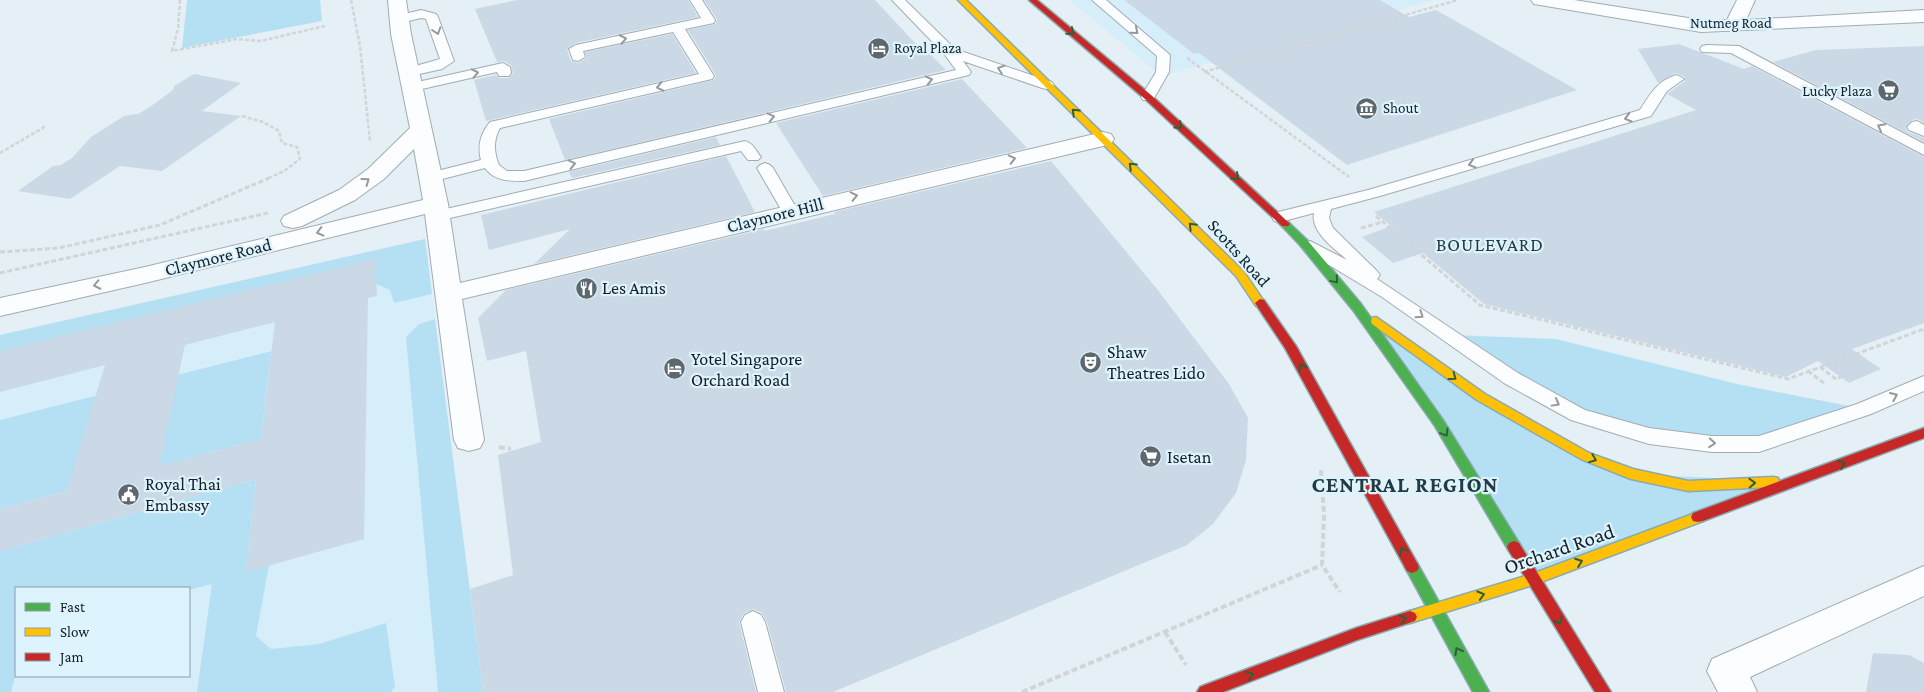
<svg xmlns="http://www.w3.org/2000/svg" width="1924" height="692" font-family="'Crimson Pro',serif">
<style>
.built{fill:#d5eefa;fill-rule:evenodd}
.green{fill:#b5e0f3}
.building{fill:#cbd9e6;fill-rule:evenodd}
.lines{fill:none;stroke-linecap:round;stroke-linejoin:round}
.lane-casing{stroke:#a2acb1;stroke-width:2}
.street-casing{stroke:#a2acb1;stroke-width:2}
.fast-casing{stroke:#8aaaaf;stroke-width:3}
.slow-casing{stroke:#8aaaaf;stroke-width:3}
.jam-casing{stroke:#8aaaaf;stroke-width:3}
.path-far2{stroke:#d1d5d7;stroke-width:2.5;stroke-dasharray:4 2;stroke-linecap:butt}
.path-far1{stroke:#d1d5d7;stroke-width:3;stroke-dasharray:5 2.5;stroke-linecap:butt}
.path{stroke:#d1d5d7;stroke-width:4;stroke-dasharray:6 3;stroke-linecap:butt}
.lane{fill:#fbfdfe;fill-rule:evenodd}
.street{fill:#fbfdfe;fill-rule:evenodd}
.fast{fill:#4caf50;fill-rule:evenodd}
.slow{fill:#ffc107;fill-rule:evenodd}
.jam{fill:#c62828;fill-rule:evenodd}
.oneway{stroke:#94999c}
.oneway2{stroke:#2e6038}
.labels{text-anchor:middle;stroke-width:4.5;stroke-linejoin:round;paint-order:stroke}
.far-street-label{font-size:15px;fill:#151f24;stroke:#ddf3fd}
.far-poi-label{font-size:15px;fill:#151f24;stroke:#ddf3fd;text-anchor:start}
.street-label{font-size:18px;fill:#151f24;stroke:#ddf3fd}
.poi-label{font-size:18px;fill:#151f24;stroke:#ddf3fd;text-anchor:start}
.neighbourhood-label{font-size:19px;letter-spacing:1px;fill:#233943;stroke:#ddf3fd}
.near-street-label{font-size:21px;fill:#151f24;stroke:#ddf3fd}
.district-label{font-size:22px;font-weight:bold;letter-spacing:1px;fill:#233943;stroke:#ddf3fd}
</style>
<rect width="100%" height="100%" fill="#e4f0f6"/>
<path class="built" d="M1069,0H1434L1162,76Z
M425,239L483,692H0V335ZM16,588H189V676H16Z"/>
<path class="green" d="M187,0H320L322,21L182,48Z
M425,239L432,294L394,303L390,290L358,276L0,358V335Z
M1357,307L1481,397L1631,474L1797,482L1533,579Z
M435,319L483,692H438L406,337L419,324Z
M1450,335L1556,339L1737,384L1864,409L1759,444H1712L1578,415Z
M284,348L287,364L269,369L261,439L0,509V420Z
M256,479L246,572L269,565L256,636L271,649L319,644L386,623L395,687L391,692H197L212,584L189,590V588H16V673L11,692H0V551Z"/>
<path class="building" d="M517,0H688L698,17L576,43L567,50L571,61L578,63L587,58L585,52L672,34L696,73L486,121L474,80L496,75L499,78H509L513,73L511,65L504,61L497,62L475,9Z
M704,0H875L917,45L920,44L946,70L565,160L549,119L714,80L716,75L688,30L716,24L717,19Z
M1124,0H1380L1409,17L1436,10L1577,90L1347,165L1199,53L1194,54Z
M1679,44L1744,69L1752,66L1924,157V323L1852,349L1881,369L1849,383L1818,361L1786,377L1484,304L1423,253L1393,263L1362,237L1391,226L1374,212L1696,110L1667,94L1685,81V77L1676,73L1658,83L1638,49Z
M1924,46V123L1918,119L1912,120L1905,127L1908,132L1924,138V142L1773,62L1816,50Z
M194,74L241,83L202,111L241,116L162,171L120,166L70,199L18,191L53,166L61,165L72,158L91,137L124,116L138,114L150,107L173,90L174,86Z
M962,79L1027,148L823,196L776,123Z
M716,137L720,145L572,178L569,172Z
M726,156L755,212L534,264L570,229L489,250L481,215Z
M1051,161L1157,289L1229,384L1248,418L1246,460L1236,493L1213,524L1187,545L833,692H786L767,622L762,613L754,609L744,613L739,622L756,692H483L470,589L513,575L498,455L541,442L526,351L487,361L478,318L506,290L764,229L765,231L835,214L834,212Z
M375,259L377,296L368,298L364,539L246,572L256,479L0,551V509L67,491L105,365L0,392V351ZM275,322L261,439L159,466L185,345Z
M1873,653L1909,655L1924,663V692H1866Z"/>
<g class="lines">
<defs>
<path id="lane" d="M690,0H702L715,20L714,23L685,29L714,76L712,79L500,128C493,140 494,153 499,165L507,171H524L956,70L945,55L892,0H905L955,49L1052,82L1054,85L1047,89L1042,88L963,61L971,72L969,75L524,181C509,181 494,181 485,168L431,182L425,180L423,177L425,174L481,160C477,145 481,133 490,122L699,74L673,32L583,51L585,57L578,61L573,60L569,49L576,45L701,18Z
M1092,0H1106L1170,55L1169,72L1153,100H1143L1141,97L1156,72L1157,56Z
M421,10L436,14L438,17L454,61L442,69L410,76L403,72L405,69L440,59L426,19L421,18L400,23L394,19L396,16Z
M1707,45L1739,46L1924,144V155L1731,53L1702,52L1700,49L1702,46Z
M503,63L510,67L511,73L509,76H499L497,72L413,91L406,87L413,83Z
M1677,75L1684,79L1667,91L1651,116L1380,196L1331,209L1329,218L1333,228L1377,271L1380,275L1377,279L1518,373L1585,410L1649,428L1712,436H1759L1857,404L1924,376V391L1871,414L1759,452H1712L1649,444L1571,420L1504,383L1382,297L1304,250L1302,246L1304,242L1310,241L1347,260C1335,249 1310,232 1314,213L1280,222L1274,221L1272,217L1274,213L1368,190L1640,110C1650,94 1658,80 1677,75Z
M1917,121L1924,125V136L1909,130L1907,127L1912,122Z
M745,141C753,143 756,151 761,157L758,160H748L741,151L437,221L431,220L429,216L431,212L437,211Z
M765,163L770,165L773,168L798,211L796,214H784L782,211L757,168L760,165Z
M753,611L761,615L765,622L784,692H758L741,622L745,615Z"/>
<path id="street" d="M388,0H406L411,34L448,204L460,283L1103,132L1111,134L1114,139L1111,144L1103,146L462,299L484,440L480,448L469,451L458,448L454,440L425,214L145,283L0,316V298L145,267L423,200L414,149L384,179L355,200L302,226L293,228L284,226L281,221L284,216L339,190L368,169L410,128L391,34Z
M1531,0H1574L1701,20H1727L1737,0H1755L1746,20L1924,10V22L1701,32L1540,5L1534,4Z
M1924,566V596L1750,677L1757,692H1718L1707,671L1712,659Z"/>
<path id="fast" d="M1285,221L1288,222L1308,241L1361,304L1443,420L1519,543L1521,547L1519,551L1514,553L1509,551L1435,426L1353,310L1300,245L1282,226L1280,224L1282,222Z
M1412,561L1417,563L1489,692H1473L1405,567L1407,563Z"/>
<path id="slow" d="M958,0H966L1244,272L1265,303L1264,306H1256L1236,276Z
M1376,317L1485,394L1589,453L1633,469L1688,481L1773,477L1778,478L1779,482L1778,486L1773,487L1688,491L1631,479L1581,459L1477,400L1372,324L1371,321L1372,318Z
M1698,512L1703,513L1705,517L1703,521L1533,585L1410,623L1405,621L1403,617L1405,613L1410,611L1532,574Z"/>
<path id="jam" d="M1029,0H1037L1151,95L1288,222L1290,224L1288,226H1282L1145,99Z
M1260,299L1264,300L1296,346L1417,563L1419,567L1417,571L1412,573L1407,571L1285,348L1255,303Z
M1924,428V438L1703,521L1698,522L1693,521L1691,517L1693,513Z
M1514,541L1519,543L1611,692H1595L1509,551L1507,547L1509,543Z
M1410,611L1415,613L1417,617L1415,621L1357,640L1223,692H1197L1200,687L1205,685L1356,628Z"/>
</defs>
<use href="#lane" class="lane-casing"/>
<use href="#street" class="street-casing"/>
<use href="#fast" class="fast-casing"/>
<use href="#slow" class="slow-casing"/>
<use href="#jam" class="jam-casing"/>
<path class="path-far2" d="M180,0L178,29L172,51L237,39L260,41L325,26
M351,0L360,46L370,141
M1187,58L1349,177
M1204,72L1458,0
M242,116L263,122L279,131L282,143L297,147L300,159L284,171L267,179
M0,153L46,126"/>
<path class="path-far1" d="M1376,216L1480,305L1788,379L1924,329
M1361,228L1383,222
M0,252L59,248L160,225L269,178
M0,273L268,213
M1820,367L1836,379L1841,377
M1808,371L1825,384"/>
<path class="path" d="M499,447L511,449
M1321,470L1324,515L1322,565L1340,592
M1165,632L1186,665
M1022,692L1322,565"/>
<use href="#lane" class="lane"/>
<use href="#street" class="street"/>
<use href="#fast" class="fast"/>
<use href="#slow" class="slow"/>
<use href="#jam" class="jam"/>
</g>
<defs><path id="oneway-chevron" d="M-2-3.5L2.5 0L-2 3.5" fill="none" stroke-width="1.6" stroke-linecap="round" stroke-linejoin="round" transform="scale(1.25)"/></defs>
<g class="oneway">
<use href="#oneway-chevron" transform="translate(437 31) rotate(72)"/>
<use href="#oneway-chevron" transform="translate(1135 31) rotate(40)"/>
<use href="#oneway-chevron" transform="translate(623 39) rotate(-12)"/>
<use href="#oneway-chevron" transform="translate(1001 69) rotate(-161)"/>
<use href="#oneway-chevron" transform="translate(475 73) rotate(-12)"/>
<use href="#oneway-chevron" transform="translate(929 80) rotate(-13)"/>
<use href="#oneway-chevron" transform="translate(660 87) rotate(167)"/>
<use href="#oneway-chevron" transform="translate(771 117) rotate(-13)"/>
<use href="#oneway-chevron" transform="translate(1628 118) rotate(164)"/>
<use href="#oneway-chevron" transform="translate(1881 127) rotate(-152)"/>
<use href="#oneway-chevron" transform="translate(1012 159) rotate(-13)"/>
<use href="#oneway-chevron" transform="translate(572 164) rotate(-13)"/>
<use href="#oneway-chevron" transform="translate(1472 164) rotate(164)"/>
<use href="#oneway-chevron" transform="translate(366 181) rotate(-36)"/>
<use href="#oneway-chevron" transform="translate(854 196) rotate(-13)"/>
<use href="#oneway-chevron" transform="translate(320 232) rotate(166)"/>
<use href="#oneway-chevron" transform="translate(97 285) rotate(168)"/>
<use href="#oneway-chevron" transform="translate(1420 315) rotate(34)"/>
<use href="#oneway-chevron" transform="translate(1894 396) rotate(-23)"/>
<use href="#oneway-chevron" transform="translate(1556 403) rotate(29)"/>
<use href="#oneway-chevron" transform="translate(1712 443) rotate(4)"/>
</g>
<g class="oneway2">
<use href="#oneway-chevron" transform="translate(1071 32) rotate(40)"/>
<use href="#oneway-chevron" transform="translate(1075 112) rotate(-136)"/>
<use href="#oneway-chevron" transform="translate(1179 126) rotate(42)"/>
<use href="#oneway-chevron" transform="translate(1132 166) rotate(-136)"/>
<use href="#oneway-chevron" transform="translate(1236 177) rotate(42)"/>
<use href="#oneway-chevron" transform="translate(1192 226) rotate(-135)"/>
<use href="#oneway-chevron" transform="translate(1335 280) rotate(50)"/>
<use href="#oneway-chevron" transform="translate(1302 367) rotate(-119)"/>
<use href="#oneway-chevron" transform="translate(1453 377) rotate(36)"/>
<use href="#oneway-chevron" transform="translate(1445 433) rotate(59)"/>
<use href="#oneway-chevron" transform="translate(1593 459) rotate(22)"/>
<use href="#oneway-chevron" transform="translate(1842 464) rotate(-21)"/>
<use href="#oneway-chevron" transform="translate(1752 483) rotate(-2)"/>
<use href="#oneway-chevron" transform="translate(1403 551) rotate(-119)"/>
<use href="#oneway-chevron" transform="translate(1579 562) rotate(-20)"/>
<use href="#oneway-chevron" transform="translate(1481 595) rotate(-17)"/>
<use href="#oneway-chevron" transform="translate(1403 619) rotate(-17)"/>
<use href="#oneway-chevron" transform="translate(1559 621) rotate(58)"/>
<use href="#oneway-chevron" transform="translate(1458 651) rotate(-119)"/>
<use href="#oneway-chevron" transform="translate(1250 675) rotate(-21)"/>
</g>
<defs>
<symbol id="hotel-disc" viewBox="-11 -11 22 22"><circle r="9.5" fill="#5d686e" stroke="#ddf3fd"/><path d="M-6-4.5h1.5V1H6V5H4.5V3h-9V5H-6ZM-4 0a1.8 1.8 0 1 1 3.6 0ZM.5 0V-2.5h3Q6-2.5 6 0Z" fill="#fff"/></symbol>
<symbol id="supermarket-disc" viewBox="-11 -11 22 22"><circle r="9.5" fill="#5d686e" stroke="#ddf3fd"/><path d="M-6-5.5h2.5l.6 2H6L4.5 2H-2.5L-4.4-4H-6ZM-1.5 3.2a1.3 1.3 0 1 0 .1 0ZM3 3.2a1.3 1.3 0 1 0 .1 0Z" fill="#fff"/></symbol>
<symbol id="museum-disc" viewBox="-11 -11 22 22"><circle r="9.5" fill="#5d686e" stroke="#ddf3fd"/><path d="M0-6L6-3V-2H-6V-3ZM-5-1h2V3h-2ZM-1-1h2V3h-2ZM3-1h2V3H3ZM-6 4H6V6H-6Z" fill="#fff"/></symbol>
<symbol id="restaurant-disc" viewBox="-11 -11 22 22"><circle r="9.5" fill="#5d686e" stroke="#ddf3fd"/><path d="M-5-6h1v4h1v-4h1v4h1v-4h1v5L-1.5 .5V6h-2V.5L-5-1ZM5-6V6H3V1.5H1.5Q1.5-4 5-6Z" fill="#fff"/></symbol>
<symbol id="theatre-disc" viewBox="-11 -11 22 22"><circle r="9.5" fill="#5d686e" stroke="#ddf3fd"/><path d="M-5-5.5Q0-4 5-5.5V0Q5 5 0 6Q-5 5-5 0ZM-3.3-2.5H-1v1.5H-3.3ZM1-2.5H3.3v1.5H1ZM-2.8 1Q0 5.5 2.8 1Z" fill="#fff"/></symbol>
<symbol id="civic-disc" viewBox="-11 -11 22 22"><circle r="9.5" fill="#5d686e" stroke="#ddf3fd"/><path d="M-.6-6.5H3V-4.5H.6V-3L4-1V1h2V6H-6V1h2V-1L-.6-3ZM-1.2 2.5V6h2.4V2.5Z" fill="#fff"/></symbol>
</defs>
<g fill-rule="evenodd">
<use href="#hotel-disc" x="866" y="36" width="25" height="25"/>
<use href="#supermarket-disc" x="1876" y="78" width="25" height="25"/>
<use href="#museum-disc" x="1354" y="96" width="25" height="25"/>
<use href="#restaurant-disc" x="574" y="276" width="25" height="25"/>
<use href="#theatre-disc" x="1078" y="350" width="25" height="25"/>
<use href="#hotel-disc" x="662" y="356" width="25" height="25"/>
<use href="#supermarket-disc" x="1138" y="444" width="25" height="25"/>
<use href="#civic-disc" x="116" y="482" width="25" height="25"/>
</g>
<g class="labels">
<g class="far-street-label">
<text x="1731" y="28">Nutmeg Road</text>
</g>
<g class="far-poi-label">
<text x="894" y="53">Royal Plaza</text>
<text x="1872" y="96" text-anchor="end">Lucky Plaza</text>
<text x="1383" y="113">Shout</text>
</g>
<g class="street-label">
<text transform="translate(775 215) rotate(-14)" y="6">Claymore Hill</text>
<text transform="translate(1239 253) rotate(48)" y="6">Scotts Road</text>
<text transform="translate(218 257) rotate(-14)" y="6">Claymore Road</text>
</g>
<g class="poi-label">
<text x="602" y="294">Les Amis</text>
<text x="1107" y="358">Shaw<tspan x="1107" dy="21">Theatres Lido</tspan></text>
<text x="691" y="365">Yotel Singapore<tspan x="691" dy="21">Orchard Road</tspan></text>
<text x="1167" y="463">Isetan</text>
<text x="145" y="490">Royal Thai<tspan x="145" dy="21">Embassy</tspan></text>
</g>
<g class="neighbourhood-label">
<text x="1490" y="251">BOULEVARD</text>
</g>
<g class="near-street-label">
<text transform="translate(1559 549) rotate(-19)" y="7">Orchard Road</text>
</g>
<g class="district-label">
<text x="1405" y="492">CENTRAL REGION</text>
</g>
</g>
<rect x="15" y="587" width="175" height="90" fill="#ddf3fd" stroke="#8d9ea6"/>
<rect x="25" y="603" width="25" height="8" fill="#4caf50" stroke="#8d9ea6"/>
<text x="60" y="612" font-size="15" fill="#151f24">Fast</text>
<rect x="25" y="628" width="25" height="8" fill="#ffc107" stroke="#8d9ea6"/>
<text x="60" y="637" font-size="15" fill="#151f24">Slow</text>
<rect x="25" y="653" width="25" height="8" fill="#c62828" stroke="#8d9ea6"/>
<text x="60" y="662" font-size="15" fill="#151f24">Jam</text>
</svg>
